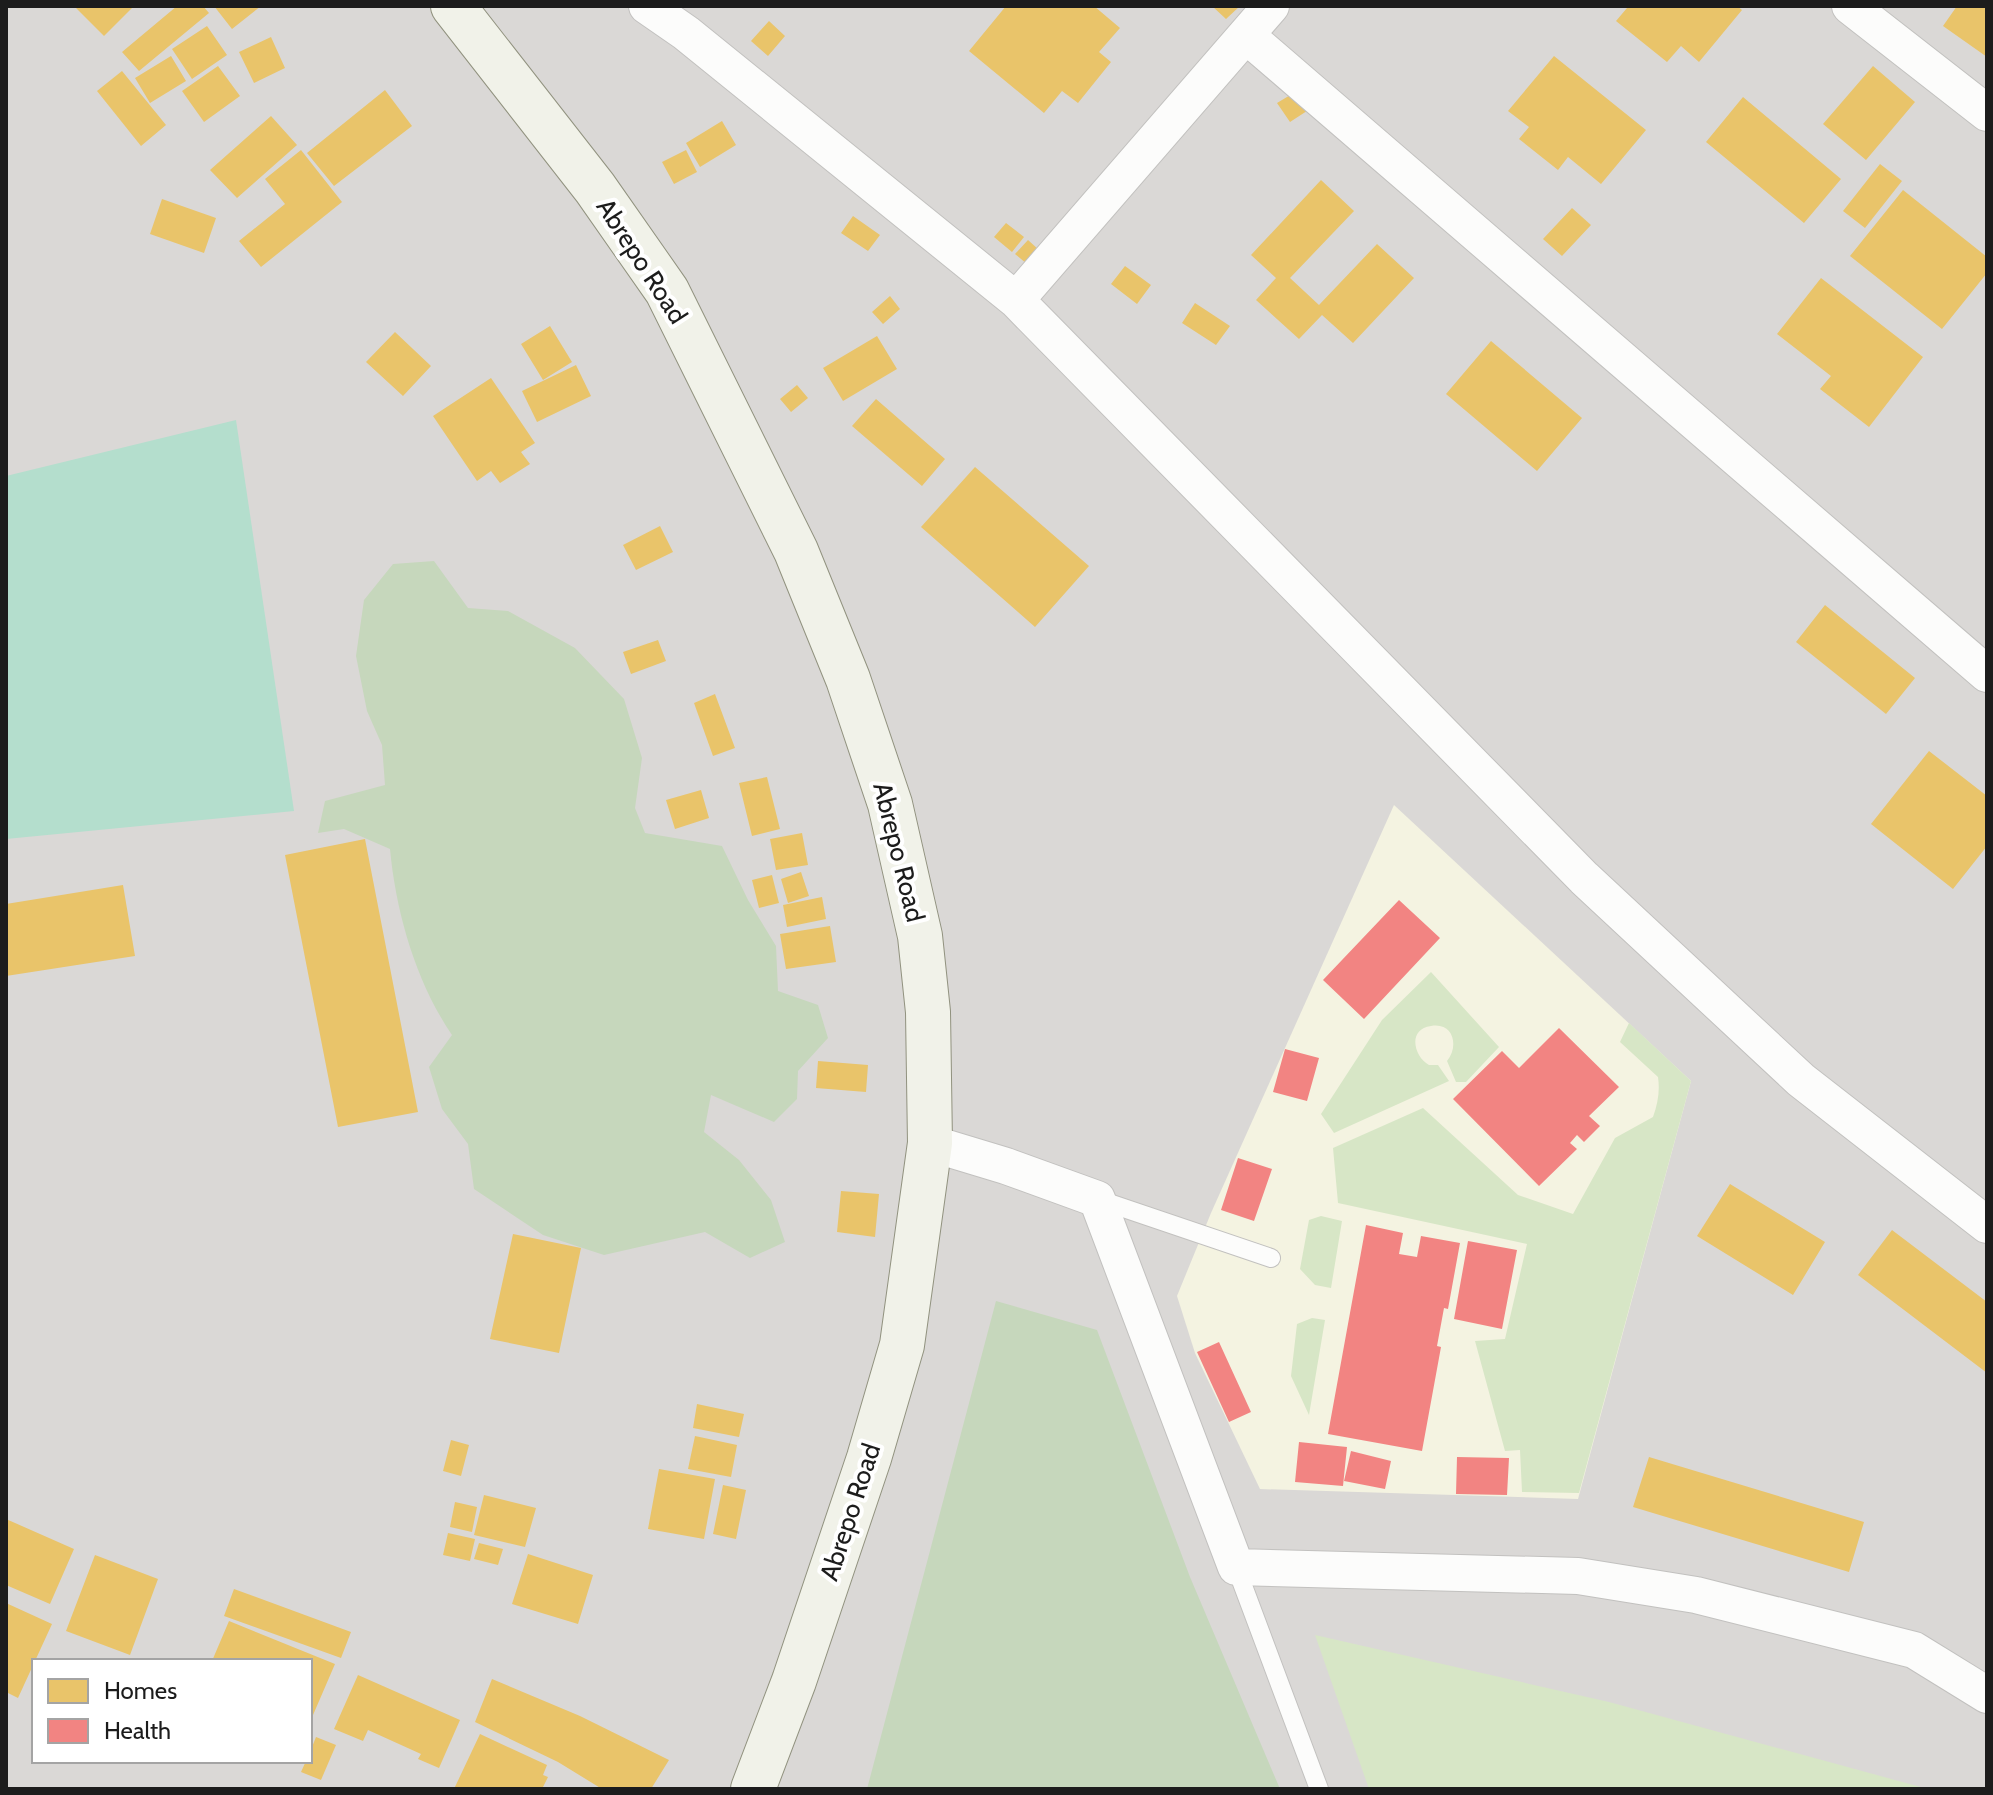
<svg xmlns="http://www.w3.org/2000/svg" width="1993" height="1795" font-family="Cabin,sans-serif">
<style>
.residential{fill:#dad8d6;fill-rule:evenodd}
.education{fill:#f4f3e1}
.grass{fill:#d7e6c6}
.forest{fill:#c6d7bc}
.pitch{fill:#b4decd}
.homes{fill:#e9c46a}
.health{fill:#f28482}
.lines{fill:none;stroke-linecap:round;stroke-linejoin:round}
.service-casing{stroke:#c2c1bf;stroke-width:20}
.minor-casing{stroke:#c2c1bf;stroke-width:38}
.secondary-casing{stroke:#91927f;stroke-width:46}
.service{stroke:#fcfcfb;stroke-width:18}
.minor{stroke:#fcfcfb;stroke-width:36}
.secondary{stroke:#f1f2e9;stroke-width:44}
.labels{text-anchor:middle;stroke-width:8;stroke-linejoin:round;paint-order:stroke}
.street-label{font-size:26px;fill:#1c1c1c;stroke:#fff}
</style>
<rect width="100%" height="100%" fill="#ebe9e5"/>
<path class="residential" d="M6,6H1987V1789H6ZM34,1661H310V1761H34Z"/>
<path class="education" d="M1394,805L1691,1081L1578,1499L1260,1489L1195,1353L1177,1296L1211,1213Z"/>
<path class="grass" d="M1431,972L1499,1047L1466,1082H1456L1447,1061C1459,1047 1454,1022 1431,1026C1407,1029 1414,1057 1429,1065H1438L1449,1081L1334,1133L1321,1114L1382,1020Z
M1629,1023L1691,1081L1579,1493L1522,1492L1520,1450L1505,1451L1475,1341L1505,1339L1527,1244L1338,1203L1333,1148L1423,1108L1518,1195L1573,1214L1615,1138L1653,1117C1658,1103 1660,1091 1658,1077L1620,1042Z
M1321,1216L1342,1221L1331,1288L1315,1285L1300,1269L1309,1220Z
M1312,1318L1325,1320L1309,1415L1291,1376L1297,1324Z
M1315,1635L1609,1702L1928,1789H1369Z"/>
<path class="forest" d="M434,561L468,608L508,611L575,648L624,699L642,758L635,808L645,833L722,846L748,900L776,946L778,991L818,1005L828,1038L798,1071L797,1099L774,1122L711,1095L704,1132L739,1160L771,1200L785,1242L750,1258L705,1232L604,1255L543,1235L474,1189L468,1144L442,1109L429,1067L452,1035C416,982 396,913 390,849L344,829L318,833L325,801L385,785L382,745L367,711L356,656L364,600L393,564Z
M996,1301L1097,1330L1190,1577L1280,1789H867Z"/>
<path class="pitch" d="M236,420L294,811L6,839V476Z"/>
<path class="homes" d="M74,6H134L104,36Z
M177,6H203L209,13L139,71L122,52Z
M214,6H261L232,29Z
M1006,6H1094L1120,28L1099,52L1111,62L1078,103L1062,91L1044,113L969,51Z
M1212,6H1240L1226,19Z
M1625,6H1737L1742,10L1699,62L1681,46L1667,62L1616,21L1627,8Z
M1957,6H1987V57L1943,26Z
M769,21L785,36L768,56L751,41Z
M207,26L227,55L192,79L172,49Z
M271,37L285,68L254,83L239,52Z
M171,56L186,81L150,103L135,78Z
M1554,56L1646,130L1601,184L1568,157L1558,170L1519,139L1529,127L1508,111Z
M218,66L240,96L204,122L182,91Z
M1873,66L1915,102L1866,160L1823,124Z
M122,71L166,125L141,146L97,91Z
M385,90L412,126L334,186L307,153Z
M1297,91L1310,109L1290,122L1277,103Z
M1743,97L1841,179L1804,223L1706,142Z
M271,116L297,145L237,198L210,170Z
M722,121L736,145L700,167L686,143Z
M301,150L342,202L261,267L239,241L285,204L265,179Z
M686,150L697,172L674,184L662,162Z
M1880,164L1902,181L1865,228L1843,211Z
M1321,180L1354,211L1290,278L1319,305L1377,244L1414,278L1353,343L1322,315L1299,339L1256,300L1276,278L1251,255Z
M1903,190L1987,257V273L1942,329L1850,256Z
M162,199L216,218L204,253L150,234Z
M1572,208L1591,225L1562,256L1543,239Z
M853,216L880,235L868,251L841,233Z
M1006,223L1024,237L1012,252L994,237Z
M1028,240L1039,250L1027,264L1015,254Z
M1125,266L1151,285L1137,304L1111,284Z
M1821,278L1923,357L1869,427L1820,389L1831,376L1777,334Z
M890,296L900,309L883,324L872,312Z
M1195,303L1230,326L1216,345L1182,323Z
M550,326L572,362L543,380L521,344Z
M395,332L431,366L403,396L366,362Z
M877,336L897,369L843,401L823,368Z
M1491,341L1582,418L1537,471L1446,394Z
M576,365L591,396L537,422L522,391Z
M491,378L535,443L521,452L530,464L500,483L491,471L477,481L433,416Z
M797,385L808,398L791,412L780,399Z
M876,399L945,459L922,486L852,426Z
M975,467L1089,566L1035,627L921,527Z
M660,526L673,552L636,570L623,545Z
M1825,605L1915,678L1886,714L1796,642Z
M658,640L666,661L631,674L623,652Z
M715,694L735,748L713,756L694,703Z
M1929,751L1987,796V846L1953,889L1871,824Z
M767,777L780,829L752,836L739,783Z
M701,790L709,818L675,829L666,800Z
M802,833L808,865L776,870L770,839Z
M365,839L418,1112L338,1127L285,855Z
M801,872L809,896L788,903L781,879Z
M772,875L779,903L759,908L752,880Z
M123,885L135,956L6,976V904Z
M822,897L826,919L787,927L783,905Z
M830,926L836,962L786,969L780,934Z
M818,1061L868,1065L866,1092L816,1088Z
M1730,1184L1825,1242L1793,1295L1697,1236Z
M841,1191L879,1194L875,1237L837,1232Z
M1892,1230L1987,1302V1373L1858,1275Z
M513,1234L581,1248L559,1353L490,1339Z
M697,1404L744,1414L739,1437L693,1428Z
M695,1436L737,1445L731,1477L688,1469Z
M451,1440L469,1445L461,1476L443,1471Z
M1649,1457L1864,1522L1849,1572L1633,1507Z
M659,1469L715,1479L704,1539L648,1529Z
M723,1485L746,1490L736,1539L713,1534Z
M484,1495L536,1508L525,1547L474,1535Z
M455,1502L477,1507L472,1532L450,1527Z
M6,1519L74,1549L50,1604L6,1585Z
M448,1533L475,1539L470,1561L443,1555Z
M479,1543L503,1549L498,1565L474,1559Z
M528,1554L593,1575L578,1624L512,1604Z
M95,1555L158,1579L130,1655L66,1631Z
M234,1589L351,1632L341,1658L224,1616Z
M6,1603L52,1624L18,1698L6,1692Z
M229,1621L335,1664L310,1722V1661H212Z
M358,1675L460,1720L439,1768L418,1759L421,1754L368,1730L363,1741L334,1729Z
M492,1679L580,1716L669,1760L651,1789H602L558,1762L475,1722Z
M480,1734L547,1765L543,1775L548,1777L542,1789H454Z
M316,1737L336,1745L321,1780L301,1772L306,1761H310V1752Z"/>
<path class="health" d="M1399,900L1440,938L1364,1019L1323,980Z
M1559,1028L1619,1087L1589,1116L1600,1126L1584,1142L1577,1135L1570,1143L1577,1149L1539,1186L1453,1099L1502,1051L1519,1068Z
M1285,1049L1319,1058L1307,1101L1273,1092Z
M1238,1158L1272,1169L1254,1221L1221,1210Z
M1366,1225L1403,1233L1399,1254L1417,1257L1421,1236L1460,1243L1448,1309L1444,1308L1437,1346L1441,1347L1422,1451L1328,1434Z
M1468,1241L1517,1250L1502,1329L1454,1319Z
M1219,1342L1251,1412L1229,1422L1197,1352Z
M1299,1442L1347,1447L1343,1486L1295,1482Z
M1351,1451L1391,1461L1385,1489L1344,1481Z
M1457,1457L1509,1458L1507,1495L1456,1494Z"/>
<g class="lines">
<defs>
<path id="service" d="M1097,1199L1271,1258
M1236,1567L1319,1789"/>
<path id="minor" d="M647,6L686,33L1016,300L1584,878L1801,1080L1987,1225
M1850,6L1987,113
M1247,36L1987,674
M1016,300L1271,6
M930,1143L1006,1166L1097,1199L1236,1567L1578,1576L1696,1595L1914,1650L1987,1695"/>
<path id="secondary" d="M453,6L595,188L667,291L796,551L848,679L890,804L920,936L928,1012L930,1143L902,1345L869,1458L794,1681L753,1789"/>
</defs>
<use href="#service" class="service-casing"/>
<use href="#minor" class="minor-casing"/>
<use href="#secondary" class="secondary-casing"/>
<use href="#service" class="service"/>
<use href="#minor" class="minor"/>
<use href="#secondary" class="secondary"/>
</g>
<g class="labels">
<g class="street-label">
<text transform="translate(642 261) rotate(57)" y="9">Abrepo Road</text>
<text transform="translate(899 852) rotate(76)" y="9">Abrepo Road</text>
<text transform="translate(850 1512) rotate(-72)" y="9">Abrepo Road</text>
</g>
</g>
<rect width="1993" height="1795" fill="none" stroke="#1c1c1c" stroke-width="16"/>
<rect x="32" y="1659" width="280" height="104" fill="#ffffff" stroke="#a4a4a4" stroke-width="2"/>
<rect x="48" y="1679" width="40" height="24" fill="#e9c46a" stroke="#a4a4a4" stroke-width="2"/>
<text x="104" y="1699" font-size="24" fill="#1c1c1c">Homes</text>
<rect x="48" y="1719" width="40" height="24" fill="#f28482" stroke="#a4a4a4" stroke-width="2"/>
<text x="104" y="1739" font-size="24" fill="#1c1c1c">Health</text>
</svg>
